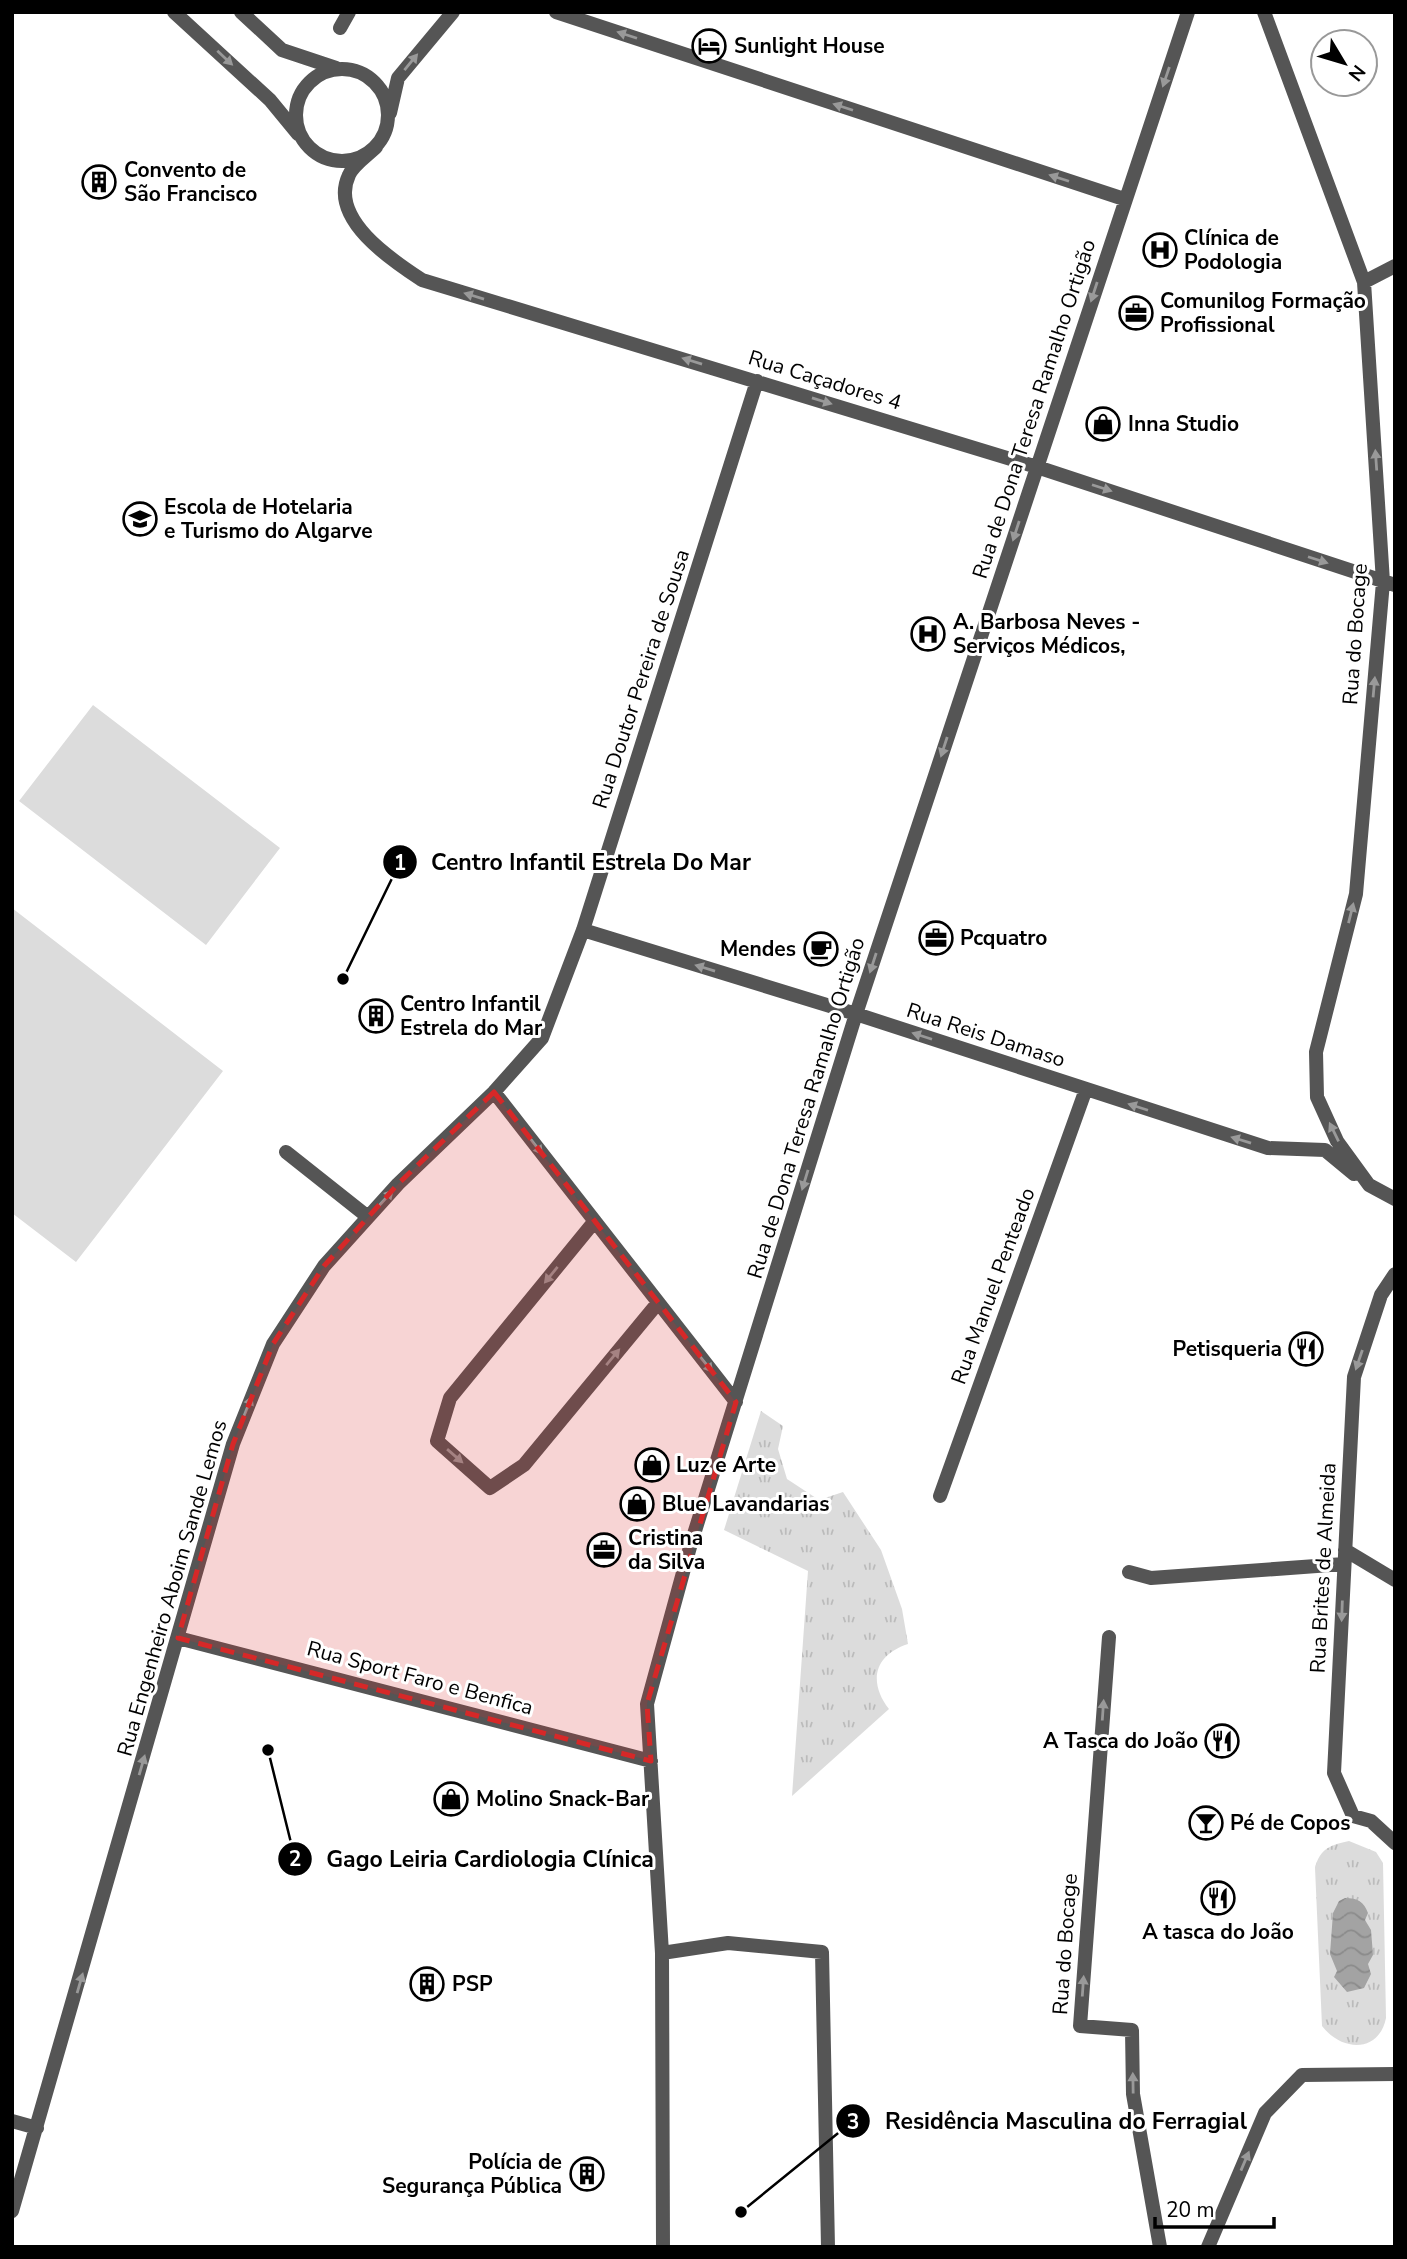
<svg xmlns="http://www.w3.org/2000/svg" width="1407" height="2259" font-family="'Nunito Sans',sans-serif">
<style>
.grass{fill:url(#grass-tufts)}
.garden{fill:#dcdcdc}
.water{fill:url(#water-waves)}
.lines{fill:none;stroke-linecap:round;stroke-linejoin:round}
.street{stroke:#555;stroke-width:14}
.oneway{fill:#999}
.marked{fill:#d62828;fill-opacity:0.2;stroke:#d62828;stroke-width:5;stroke-dasharray:14 9;stroke-linejoin:round}
.labels{text-anchor:middle;stroke-width:6;stroke-linejoin:round;paint-order:stroke}
.poi-label{font-size:21px;font-weight:bold;fill:#000;stroke:#fff;text-anchor:start}
.street-label{font-size:21px;fill:#000;stroke:#fff}
.leader{fill:none;stroke:#000;stroke-width:2.5}
.callout-dot{fill:#000;stroke:#fff;stroke-width:2.5}
.mark-label{font-size:21px;text-anchor:middle;font-weight:bold;fill:#fff}
.callout-label{font-size:23px;text-anchor:middle;font-weight:bold;fill:#000;stroke:#fff;stroke-width:6;stroke-linejoin:round;paint-order:stroke}
</style>
<defs>
<pattern id="grass-tufts" width="24" height="20" patternUnits="userSpaceOnUse" patternTransform="scale(1.75)"><rect width="24" height="20" fill="#dcdcdc"/><path d="M3 7l-1-3M5 7V3M7 7l1-3M15 17l-1-3M17 17v-4M19 17l1-3" fill="none" stroke="#bbb"/></pattern>
<pattern id="water-waves" width="16" height="10" patternUnits="userSpaceOnUse" patternTransform="scale(1.75)"><rect width="16" height="10" fill="#a3a3a3"/><path d="M0 5q4-4 8 0t8 0" fill="none" stroke="#8b8b8b"/></pattern>
</defs>
<rect width="100%" height="100%" fill="#fff"/>
<path class="grass" d="M761,1411L783,1426L778,1449L787,1479L819,1500L843,1492L881,1550L902,1609L908,1644C874,1655 868,1682 889,1709L792,1796L808,1571L724,1530Z
M1349,1841L1376,1852L1383,1863L1386,2018C1379,2053 1342,2052 1322,2026L1315,1868C1320,1848 1331,1845 1349,1841Z"/>
<path class="garden" d="M93,705L280,848L206,945L19,801Z
M12,908L223,1071L76,1262L12,1213Z"/>
<path class="water" d="M1345,1898C1358,1898 1364,1902 1368,1913L1365,1920L1371,1930L1373,1955L1368,1964L1371,1974L1364,1988L1347,1992L1334,1977L1337,1971L1330,1954L1333,1913L1339,1901Z"/>
<g class="lines">
<path class="street" d="M174,12L270,100L298,134
M241,12L282,50L336,68
M556,12L1124,199
M1264,12L1364,282L1383,582L1356,894L1316,1052L1317,1097L1337,1141L1369,1185L1395,1199
M340,28L349,12
M296 115a46 46 0 1 1 92 0a46 46 0 1 1-92 0Z
M390,113L398,78L453,12
M376,147C368,155 353,165 349,175C328,219 393,261 422,280L1037,467L1395,585
M1364,282L1395,266
M583,930L856,1014L1268,1148L1325,1150L1354,1174
M494,1092L736,1402
M286,1152L368,1217
M594,1222L450,1398L437,1441L490,1488L524,1465L657,1304
M1395,1274L1381,1295L1354,1377L1334,1773L1353,1816L1371,1821L1395,1843
M940,1496L1086,1089
M1345,1550L1395,1580
M1129,1572L1151,1578L1344,1564
M1109,1637L1080,2026L1132,2030L1133,2094L1160,2247
M178,1638L651,1761
M662,1953L728,1943L822,1952L828,2247
M12,2121L37,2128
M12,2211L233,1444L273,1344L324,1266L398,1184L494,1092L542,1038L583,930L757,381
M663,2247L662,1953L647,1704L690,1547L856,1014L1188,12
M1208,2247L1265,2113L1302,2075L1395,2074"/>
</g>
<defs><path id="oneway-solid" d="M-6-.8H1V-3.2L6.5 0L1 3.2V.8H-6Z" transform="scale(1.75)"/></defs>
<g class="oneway">
<use href="#oneway-solid" transform="translate(627 35) rotate(-162)"/>
<use href="#oneway-solid" transform="translate(225 58) rotate(43)"/>
<use href="#oneway-solid" transform="translate(411 62) rotate(-51)"/>
<use href="#oneway-solid" transform="translate(1166 77) rotate(109)"/>
<use href="#oneway-solid" transform="translate(843 107) rotate(-162)"/>
<use href="#oneway-solid" transform="translate(1059 178) rotate(-162)"/>
<use href="#oneway-solid" transform="translate(1094 292) rotate(108)"/>
<use href="#oneway-solid" transform="translate(474 296) rotate(-163)"/>
<use href="#oneway-solid" transform="translate(692 361) rotate(-163)"/>
<use href="#oneway-solid" transform="translate(822 401) rotate(17)"/>
<use href="#oneway-solid" transform="translate(1376 460) rotate(-94)"/>
<use href="#oneway-solid" transform="translate(1102 488) rotate(18)"/>
<use href="#oneway-solid" transform="translate(1016 531) rotate(108)"/>
<use href="#oneway-solid" transform="translate(1318 560) rotate(18)"/>
<use href="#oneway-solid" transform="translate(1374 687) rotate(-85)"/>
<use href="#oneway-solid" transform="translate(944 747) rotate(108)"/>
<use href="#oneway-solid" transform="translate(1351 913) rotate(-76)"/>
<use href="#oneway-solid" transform="translate(873 963) rotate(108)"/>
<use href="#oneway-solid" transform="translate(705 968) rotate(-163)"/>
<use href="#oneway-solid" transform="translate(922 1036) rotate(-162)"/>
<use href="#oneway-solid" transform="translate(1138 1107) rotate(-162)"/>
<use href="#oneway-solid" transform="translate(1334 1132) rotate(-116)"/>
<use href="#oneway-solid" transform="translate(1241 1140) rotate(-163)"/>
<use href="#oneway-solid" transform="translate(536 1146) rotate(52)"/>
<use href="#oneway-solid" transform="translate(805 1180) rotate(107)"/>
<use href="#oneway-solid" transform="translate(386 1198) rotate(-48)"/>
<use href="#oneway-solid" transform="translate(551 1275) rotate(129)"/>
<use href="#oneway-solid" transform="translate(613 1357) rotate(-50)"/>
<use href="#oneway-solid" transform="translate(1359 1360) rotate(109)"/>
<use href="#oneway-solid" transform="translate(706 1364) rotate(51)"/>
<use href="#oneway-solid" transform="translate(248 1406) rotate(-68)"/>
<use href="#oneway-solid" transform="translate(455 1456) rotate(41)"/>
<use href="#oneway-solid" transform="translate(1342 1611) rotate(92)"/>
<use href="#oneway-solid" transform="translate(1103 1710) rotate(-86)"/>
<use href="#oneway-solid" transform="translate(142 1765) rotate(-74)"/>
<use href="#oneway-solid" transform="translate(80 1983) rotate(-74)"/>
<use href="#oneway-solid" transform="translate(1083 1986) rotate(-86)"/>
<use href="#oneway-solid" transform="translate(1133 2083) rotate(-91)"/>
<use href="#oneway-solid" transform="translate(1245 2161) rotate(-67)"/>
</g>
<path class="marked" d="M494,1092L736,1402L647,1704L651,1761L178,1638L233,1444L273,1344L324,1266L398,1184Z"/>
<defs>
<symbol id="hotel-ring" viewBox="-11 -11 22 22"><circle r="9.5" fill="#fff" stroke="#000" stroke-width="1.5"/><path d="M-6-4.5h1.5V1H6V5H4.5V3h-9V5H-6ZM-4 0a1.8 1.8 0 1 1 3.6 0ZM.5 0V-2.5h3Q6-2.5 6 0Z" fill="#000"/></symbol>
<symbol id="building-ring" viewBox="-11 -11 22 22"><circle r="9.5" fill="#fff" stroke="#000" stroke-width="1.5"/><path d="M-4-6H4V6H1V3H-1V6H-4ZM-2.5-4.3h1.7v1.8h-1.7ZM.8-4.3h1.7v1.8H.8ZM-2.5-1h1.7V.8h-1.7ZM.8-1h1.7V.8H.8Z" fill="#000"/></symbol>
<symbol id="hospital-ring" viewBox="-11 -11 22 22"><circle r="9.5" fill="#fff" stroke="#000" stroke-width="1.5"/><path d="M-5-5h3v3.5h4V-5h3V5h-3V1.5h-4V5h-3Z" fill="#000"/></symbol>
<symbol id="office-ring" viewBox="-11 -11 22 22"><circle r="9.5" fill="#fff" stroke="#000" stroke-width="1.5"/><path d="M-6-3h4V-5.5h4V-3h4V5H-6ZM-1-4.5V-3h2v-1.5ZM-6 0V1H6V0Z" fill="#000"/></symbol>
<symbol id="shop-ring" viewBox="-11 -11 22 22"><circle r="9.5" fill="#fff" stroke="#000" stroke-width="1.5"/><path d="M-5-2.5h2.3a2.7 3.5 0 0 1 5.4 0H5L5.5 6h-11ZM-1.5-2.5h3a1.5 2.3 0 0 0-3 0Z" fill="#000"/></symbol>
<symbol id="school-ring" viewBox="-11 -11 22 22"><circle r="9.5" fill="#fff" stroke="#000" stroke-width="1.5"/><path d="M0-5L7-2L0 1L-7-2ZM-4 1L0 2.5L4 1V4Q0 6-4 4Z" fill="#000"/></symbol>
<symbol id="cafe-ring" viewBox="-11 -11 22 22"><circle r="9.5" fill="#fff" stroke="#000" stroke-width="1.5"/><path d="M-5.5-4.5H6V0H3Q3 3.5 0 3.5H-2.5Q-5.5 3.5-5.5 0ZM3-3.2v2h1.7v-2ZM-6 4.5H4V6H-6Z" fill="#000"/></symbol>
<symbol id="restaurant-ring" viewBox="-11 -11 22 22"><circle r="9.5" fill="#fff" stroke="#000" stroke-width="1.5"/><path d="M-5-6h1v4h1v-4h1v4h1v-4h1v5L-1.5 .5V6h-2V.5L-5-1ZM5-6V6H3V1.5H1.5Q1.5-4 5-6Z" fill="#000"/></symbol>
<symbol id="bar-ring" viewBox="-11 -11 22 22"><circle r="9.5" fill="#fff" stroke="#000" stroke-width="1.5"/><path d="M-6-5H6L.8 .8V4.5H3.5V6h-7V4.5H-.8V.8Z" fill="#000"/></symbol>
</defs>
<g fill-rule="evenodd">
<use href="#hotel-ring" x="690" y="27" width="38" height="38"/>
<use href="#building-ring" x="80" y="163" width="38" height="38"/>
<use href="#hospital-ring" x="1141" y="231" width="38" height="38"/>
<use href="#office-ring" x="1117" y="294" width="38" height="38"/>
<use href="#shop-ring" x="1084" y="405" width="38" height="38"/>
<use href="#school-ring" x="121" y="500" width="38" height="38"/>
<use href="#hospital-ring" x="909" y="615" width="38" height="38"/>
<use href="#office-ring" x="917" y="919" width="38" height="38"/>
<use href="#cafe-ring" x="802" y="930" width="38" height="38"/>
<use href="#building-ring" x="357" y="997" width="38" height="38"/>
<use href="#restaurant-ring" x="1287" y="1330" width="38" height="38"/>
<use href="#shop-ring" x="633" y="1446" width="38" height="38"/>
<use href="#shop-ring" x="618" y="1485" width="38" height="38"/>
<use href="#office-ring" x="585" y="1531" width="38" height="38"/>
<use href="#restaurant-ring" x="1203" y="1722" width="38" height="38"/>
<use href="#shop-ring" x="432" y="1780" width="38" height="38"/>
<use href="#bar-ring" x="1187" y="1804" width="38" height="38"/>
<use href="#restaurant-ring" x="1199" y="1879" width="38" height="38"/>
<use href="#building-ring" x="408" y="1965" width="38" height="38"/>
<use href="#building-ring" x="568" y="2155" width="38" height="38"/>
</g>
<g class="labels">
<g class="poi-label">
<text x="734" y="53">Sunlight House</text>
<text x="124" y="177">Convento de<tspan x="124" dy="24">São Francisco</tspan></text>
<text x="1184" y="245">Clínica de<tspan x="1184" dy="24">Podologia</tspan></text>
<text x="1160" y="308">Comunilog Formação<tspan x="1160" dy="24">Profissional</tspan></text>
<text x="1128" y="431">Inna Studio</text>
<text x="164" y="514">Escola de Hotelaria<tspan x="164" dy="24">e Turismo do Algarve</tspan></text>
<text x="953" y="629">A. Barbosa Neves -<tspan x="953" dy="24">Serviços Médicos,</tspan></text>
<text x="960" y="945">Pcquatro</text>
<text x="796" y="956" text-anchor="end">Mendes</text>
<text x="400" y="1011">Centro Infantil<tspan x="400" dy="24">Estrela do Mar</tspan></text>
<text x="1282" y="1356" text-anchor="end">Petisqueria</text>
<text x="676" y="1472">Luz e Arte</text>
<text x="662" y="1511">Blue Lavandarias</text>
<text x="628" y="1545">Cristina<tspan x="628" dy="24">da Silva</tspan></text>
<text x="1198" y="1748" text-anchor="end">A Tasca do João</text>
<text x="476" y="1806">Molino Snack-Bar</text>
<text x="1230" y="1830">Pé de Copos</text>
<text x="1218" y="1939" text-anchor="middle">A tasca do João</text>
<text x="452" y="1991">PSP</text>
<text x="562" y="2169" text-anchor="end">Polícia de<tspan x="562" dy="24">Segurança Pública</tspan></text>
</g>
<g class="street-label">
<text transform="translate(825 380) rotate(17)" y="7">Rua Caçadores 4</text>
<text transform="translate(1034 409) rotate(-72)" y="7">Rua de Dona Teresa Ramalho Ortigão</text>
<text transform="translate(1355 634) rotate(-86)" y="7">Rua do Bocage</text>
<text transform="translate(641 679) rotate(-72)" y="7">Rua Doutor Pereira de Sousa</text>
<text transform="translate(986 1035) rotate(18)" y="7">Rua Reis Damaso</text>
<text transform="translate(806 1108) rotate(-73)" y="7">Rua de Dona Teresa Ramalho Ortigão</text>
<text transform="translate(993 1286) rotate(-70)" y="7">Rua Manuel Penteado</text>
<text transform="translate(1323 1568) rotate(-87)" y="7">Rua Brites de Almeida</text>
<text transform="translate(172 1588) rotate(-74)" y="7">Rua Engenheiro Aboim Sande Lemos</text>
<text transform="translate(420 1678) rotate(15)" y="7">Rua Sport Faro e Benfica</text>
<text transform="translate(1065 1944) rotate(-86)" y="7">Rua do Bocage</text>
</g>
</g>
<path class="leader" d="M343 979L400 862M268 1750L295 1859M741 2212L853 2121"/>
<g class="callout-dot">
<circle cx="343" cy="979" r="7"/>
<circle cx="268" cy="1750" r="7"/>
<circle cx="741" cy="2212" r="7"/>
<circle cx="400" cy="862" r="18"/>
<circle cx="295" cy="1859" r="18"/>
<circle cx="853" cy="2121" r="18"/>
</g>
<g class="mark-label">
<text x="400" y="870">1</text>
<text x="295" y="1866">2</text>
<text x="853" y="2129">3</text>
</g>
<g class="callout-label">
<text x="591" y="870">Centro Infantil Estrela Do Mar</text>
<text x="490" y="1867">Gago Leiria Cardiologia Clínica</text>
<text x="1066" y="2129">Residência Masculina do Ferragial</text>
</g>
<rect width="1407" height="2259" fill="none" stroke="#000000" stroke-width="28"/>
<g transform="translate(1344 63) rotate(128)"><circle r="33" fill="#ffffff" stroke="#999999" stroke-width="2"/>
<path d="M0-5L12 26L0 18L-12 26Z" fill="#000000"/>
<text y="-10" font-size="19" font-weight="bold" text-anchor="middle" fill="#000000">N</text>
</g>
<path d="M1155 2217v10h119v-10" fill="none" stroke="#000000" stroke-width="3.5"/>
<text x="1166" y="2217" font-size="21" fill="#000000" stroke="#ffffff" stroke-width="5" paint-order="stroke">20 m</text>
</svg>
